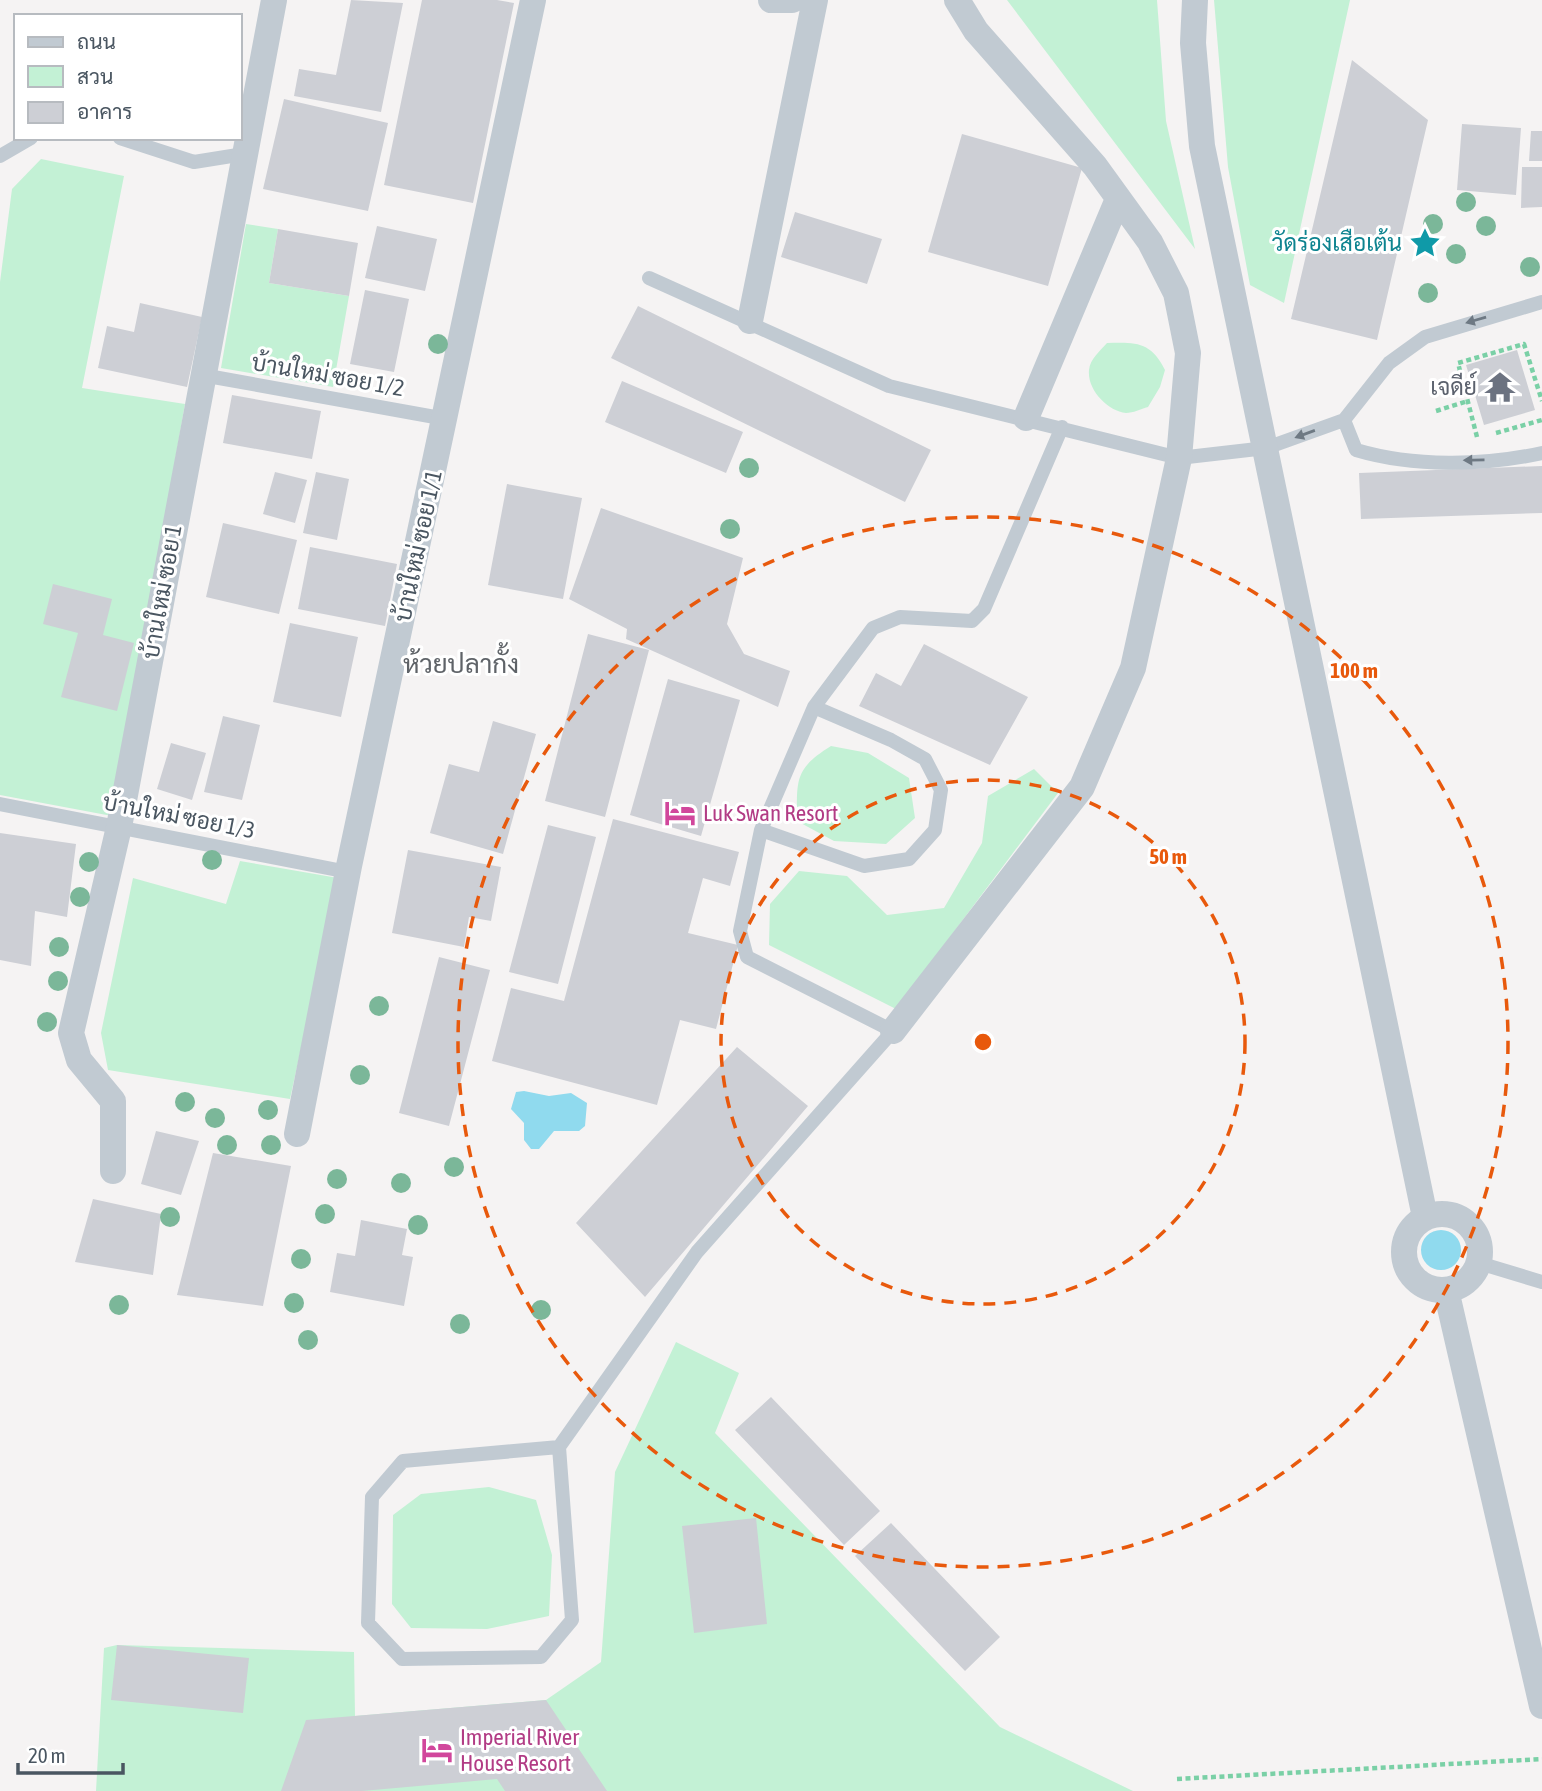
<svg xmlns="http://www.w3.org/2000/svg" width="1542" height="1791" font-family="'Asap Condensed',Sarabun,sans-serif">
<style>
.green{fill:#c3f1d5}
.water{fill:#90daee}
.building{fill:#cdcfd5}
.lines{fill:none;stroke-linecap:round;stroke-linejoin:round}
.path{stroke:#7ad0a6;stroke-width:4.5;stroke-dasharray:5 3.5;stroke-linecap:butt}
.lane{stroke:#c1cad2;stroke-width:14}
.street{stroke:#c1cad2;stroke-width:26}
.tree{fill:#7bb799}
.oneway{fill:#6e7983}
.ring{fill:none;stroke:#e8590c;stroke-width:3.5;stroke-dasharray:12 9}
.labels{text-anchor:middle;stroke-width:6;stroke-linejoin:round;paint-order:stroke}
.culture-label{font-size:23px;fill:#0d838f;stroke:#fff;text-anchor:end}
.street-label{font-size:23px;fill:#4a5661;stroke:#fff}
.worship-label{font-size:23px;fill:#5b616d;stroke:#fff;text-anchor:end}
.hotel-label{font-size:23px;fill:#b23c85;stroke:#fff;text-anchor:start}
.quarter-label{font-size:26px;fill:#5f6368;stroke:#fff}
.centre{fill:#e8590c;stroke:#fff;stroke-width:3.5}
.ring-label{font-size:21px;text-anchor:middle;font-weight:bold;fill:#e8590c;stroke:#fff;stroke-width:6;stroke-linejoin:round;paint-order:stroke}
</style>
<rect width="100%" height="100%" fill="#f5f3f3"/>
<path class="green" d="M1007,0H1157L1166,121L1195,249Z
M1214,0H1350L1284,303L1250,285L1228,167Z
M41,159L124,176L82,388L185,404L112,816L0,795V282L12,189Z
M246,224L278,229L269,283L349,296L333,387L221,368Z
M1107,343C1137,342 1151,342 1165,370L1160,387L1148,407C1141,409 1133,413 1126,413C1108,411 1087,390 1089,370C1090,359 1100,351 1107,343Z
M831,746L868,753L909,778L915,818L886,844L834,841L797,821C797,780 794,769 831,746Z
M1034,769L1058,793L896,1009L769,945L770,904L799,871L847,876L887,915L944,908L982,843L988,796Z
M240,861L338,878L290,1099L108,1070L101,1033L133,878L226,904Z
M676,1342L739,1373L715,1433L1000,1727L1133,1791H96L104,1648L117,1645L354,1652L355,1716L546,1700L601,1662L615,1472Z
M489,1487L536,1500L552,1555L549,1616L487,1629L411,1628L392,1604L393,1515L421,1494Z"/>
<path class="water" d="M524,1091L549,1096L571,1093L587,1103L585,1126L579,1131H554L539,1149H531L524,1140V1123L511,1109L516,1092Z
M1421 1250a20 20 0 1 1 40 0a20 20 0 1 1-40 0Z"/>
<path class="building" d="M351,0L403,3L381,112L294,96L299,69L336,75Z
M422,0H497L514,3L473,203L384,185Z
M1352,60L1428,120L1377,340L1291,319Z
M284,99L388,123L368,211L263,189Z
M1462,124L1521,128L1516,195L1457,190Z
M1531,131H1542V161H1529Z
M962,134L1082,168L1048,286L928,252Z
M1522,167H1542V207L1521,208Z
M795,212L882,239L867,284L781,257Z
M377,226L437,239L425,291L365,278Z
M278,229L358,243L349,296L269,283Z
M365,290L409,299L394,372L350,364Z
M140,303L202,317L187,387L98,368L107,326L134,332Z
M638,306L931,450L905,502L611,358Z
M1517,350L1535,410L1484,425L1466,365Z
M622,381L743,432L726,473L605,422Z
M232,395L321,411L312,459L223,443Z
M1542,466V513L1361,519L1359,473Z
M275,472L307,480L295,523L263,514Z
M316,472L349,479L337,540L303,533Z
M507,484L582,498L563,599L488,585Z
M601,508L743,558L727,624L744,654L790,671L778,707L626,639L627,629L569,599Z
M223,523L297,540L279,614L206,597Z
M310,547L397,564L385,626L298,609Z
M53,584L112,599L103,635L134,643L117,711L61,697L78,633L43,624Z
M290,623L358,637L341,717L273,702Z
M588,634L649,650L605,817L545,801Z
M924,644L1028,697L990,765L859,706L876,673L901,686Z
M668,679L740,700L701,836L630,815Z
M223,716L260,725L242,800L204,792Z
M493,721L536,734L503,854L430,833L449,764L479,772Z
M171,743L206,753L192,800L157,789Z
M613,819L739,852L730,886L703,878L688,933L738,945L716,1029L680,1020L657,1105L492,1061L511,988L564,1001Z
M548,825L596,837L558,984L509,972Z
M0,833L76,844L67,917L35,911L31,966L0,960Z
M408,850L501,867L491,921L469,917L464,947L392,933Z
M439,957L490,970L449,1126L399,1113Z
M737,1047L808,1106L645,1297L576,1223Z
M156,1131L199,1141L181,1195L141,1184Z
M213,1153L291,1166L263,1306L177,1295Z
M93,1199L161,1214L153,1275L75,1262Z
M361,1220L407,1229L402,1255L413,1257L404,1306L330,1292L337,1253L355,1256Z
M771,1397L880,1511L844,1545L735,1430Z
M756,1518L767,1624L694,1633L682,1526Z
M891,1523L1000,1637L965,1671L855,1556Z
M117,1645L249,1658L243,1713L111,1700Z
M546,1700L607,1791H505L497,1779L362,1791H281L306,1720Z"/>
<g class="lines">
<path class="path" d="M1436,411L1468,401
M1496,433L1542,420
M1477,437L1458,363L1524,344L1542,401
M1177,1779L1542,1759"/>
<path class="lane" d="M120,138L194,162L244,154
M0,156L31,138
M649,278L889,386L1179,458L1266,448L1344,420L1389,363L1425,337L1542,302
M202,375L446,419
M1344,420L1356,450C1413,467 1484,466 1542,453
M0,804L348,872
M761,830L864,866L909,859L935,830L941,790L925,759L891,740L814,707
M1479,1263L1542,1282
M559,1447L403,1461L372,1497L368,1623L402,1659L541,1657L572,1620L559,1447L697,1252L893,1031L747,957L740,931L761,830L814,707L873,628L900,617L972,621L984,609L1062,427"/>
<path class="street" d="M771,0H792
M1195,0L1193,43L1202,146L1425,1217
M750,321L815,0
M1026,418L1118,199
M893,1031L1082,787L1133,668L1179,458L1188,353L1176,293L1150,242L1095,166L976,31L957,0
M297,1134L349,866L533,0
M113,1171V1101L79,1060L71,1033L119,827L274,0
M1404 1252a38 38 0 1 1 76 0a38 38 0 1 1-76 0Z
M1446,1290L1542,1706"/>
</g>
<g class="tree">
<circle cx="1466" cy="202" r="10"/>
<circle cx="1433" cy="224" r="10"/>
<circle cx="1486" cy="226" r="10"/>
<circle cx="1456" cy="254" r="10"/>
<circle cx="1530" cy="267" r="10"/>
<circle cx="1428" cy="293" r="10"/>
<circle cx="438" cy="344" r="10"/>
<circle cx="749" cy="468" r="10"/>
<circle cx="730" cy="529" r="10"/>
<circle cx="212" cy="860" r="10"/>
<circle cx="89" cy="862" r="10"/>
<circle cx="80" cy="897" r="10"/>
<circle cx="59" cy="947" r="10"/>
<circle cx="58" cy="981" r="10"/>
<circle cx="379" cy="1006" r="10"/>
<circle cx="47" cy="1022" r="10"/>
<circle cx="360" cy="1075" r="10"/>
<circle cx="185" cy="1102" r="10"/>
<circle cx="268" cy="1110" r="10"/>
<circle cx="215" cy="1118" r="10"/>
<circle cx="227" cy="1145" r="10"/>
<circle cx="271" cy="1145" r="10"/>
<circle cx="454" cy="1167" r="10"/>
<circle cx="337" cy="1179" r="10"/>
<circle cx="401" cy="1183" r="10"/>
<circle cx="325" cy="1214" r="10"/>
<circle cx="170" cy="1217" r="10"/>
<circle cx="418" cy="1225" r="10"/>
<circle cx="301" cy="1259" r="10"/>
<circle cx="294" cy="1303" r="10"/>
<circle cx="119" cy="1305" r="10"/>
<circle cx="541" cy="1310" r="10"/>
<circle cx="460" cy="1324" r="10"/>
<circle cx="308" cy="1340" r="10"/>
</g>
<defs><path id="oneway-solid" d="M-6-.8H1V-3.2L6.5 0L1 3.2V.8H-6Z" transform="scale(1.75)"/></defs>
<g class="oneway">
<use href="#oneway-solid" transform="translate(1476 320) rotate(164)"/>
<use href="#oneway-solid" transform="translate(1305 434) rotate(160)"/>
<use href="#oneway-solid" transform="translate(1474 460) rotate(179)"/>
</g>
<g class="ring">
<circle cx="983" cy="1042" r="262"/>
<circle cx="983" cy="1042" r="525"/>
</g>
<defs>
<symbol id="sight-bare" viewBox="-9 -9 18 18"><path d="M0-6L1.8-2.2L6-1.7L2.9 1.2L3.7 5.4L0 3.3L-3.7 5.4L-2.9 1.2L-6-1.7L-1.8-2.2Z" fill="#0f9aa8" stroke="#fff" stroke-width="2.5" paint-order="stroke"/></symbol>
<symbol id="temple-bare" viewBox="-9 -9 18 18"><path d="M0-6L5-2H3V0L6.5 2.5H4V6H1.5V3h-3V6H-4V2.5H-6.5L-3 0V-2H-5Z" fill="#6b7280" stroke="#fff" stroke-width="2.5" paint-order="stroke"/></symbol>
<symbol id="hotel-bare" viewBox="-9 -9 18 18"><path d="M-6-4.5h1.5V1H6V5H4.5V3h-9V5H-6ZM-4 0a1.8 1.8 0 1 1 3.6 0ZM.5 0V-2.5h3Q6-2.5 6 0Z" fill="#d1479c" stroke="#fff" stroke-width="2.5" paint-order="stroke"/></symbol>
</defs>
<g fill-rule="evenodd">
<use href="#sight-bare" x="1403" y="221" width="44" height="44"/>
<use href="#temple-bare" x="1478" y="365" width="44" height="44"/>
<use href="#hotel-bare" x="658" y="791" width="44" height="44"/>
<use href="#hotel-bare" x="415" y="1728" width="44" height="44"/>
</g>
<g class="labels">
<g class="culture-label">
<text x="1402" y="251">วัดร่องเสือเต้น</text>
</g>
<g class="street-label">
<text transform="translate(328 375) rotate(10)" y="8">บ้านใหม่ ซอย 1/2</text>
<text transform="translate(418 546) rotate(-78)" y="8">บ้านใหม่ ซอย 1/1</text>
<text transform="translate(162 592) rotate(-80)" y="8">บ้านใหม่ ซอย 1</text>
<text transform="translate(179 816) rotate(11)" y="8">บ้านใหม่ ซอย 1/3</text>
</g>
<g class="worship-label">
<text x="1477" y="395">เจดีย์</text>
</g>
<g class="hotel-label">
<text x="703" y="821">Luk Swan Resort</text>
<text x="460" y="1745">Imperial River<tspan x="460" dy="26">House Resort</tspan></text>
</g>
<g class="quarter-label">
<text x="461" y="673">ห้วยปลากั้ง</text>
</g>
</g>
<circle cx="983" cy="1042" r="10" class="centre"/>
<g class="ring-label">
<text x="1354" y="678">100 m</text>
<text x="1168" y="864">50 m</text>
</g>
<rect x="14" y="14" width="228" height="126" fill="#ffffff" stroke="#b7bbc0" stroke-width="2"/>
<rect x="28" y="37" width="35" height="10" fill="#c1cad2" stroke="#b7bbc0" stroke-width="2"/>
<text x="77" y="49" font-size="21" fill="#4a5661">ถนน</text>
<rect x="28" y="66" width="35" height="21" fill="#c3f1d5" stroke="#b7bbc0" stroke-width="2"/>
<text x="77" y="84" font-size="21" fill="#4a5661">สวน</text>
<rect x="28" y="102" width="35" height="21" fill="#cdcfd5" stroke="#b7bbc0" stroke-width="2"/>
<text x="77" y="119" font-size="21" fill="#4a5661">อาคาร</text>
<path d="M18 1763v10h105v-10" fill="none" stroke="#4a5661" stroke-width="3.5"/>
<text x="28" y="1763" font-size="21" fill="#4a5661" stroke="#ffffff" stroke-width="5" paint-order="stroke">20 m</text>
</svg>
